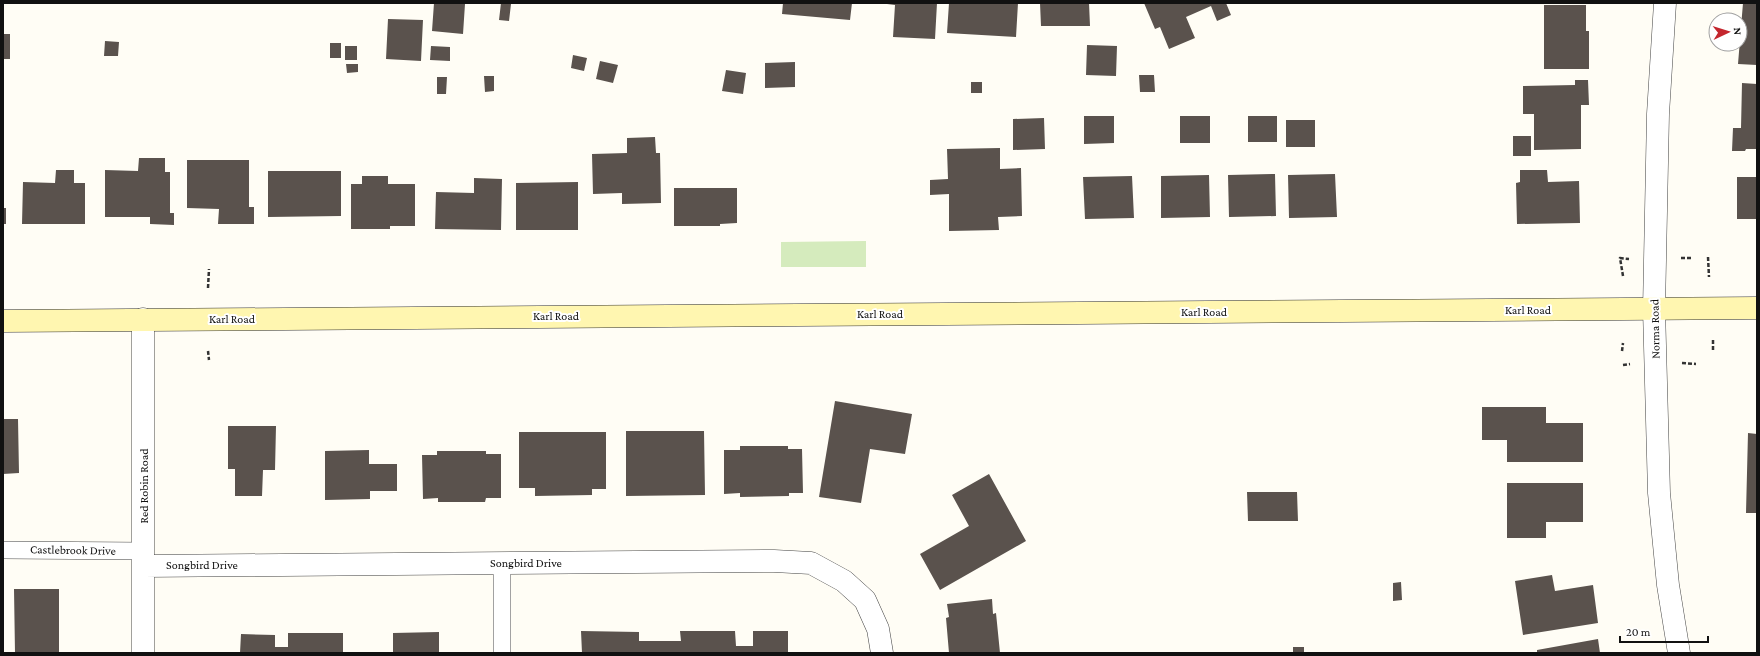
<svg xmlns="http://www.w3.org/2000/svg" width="1760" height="656" font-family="'Crimson Pro',serif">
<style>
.green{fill:#d5ebbd}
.building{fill:#5a524d}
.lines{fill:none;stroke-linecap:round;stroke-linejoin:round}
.lane-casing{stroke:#444;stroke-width:18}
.street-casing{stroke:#444;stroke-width:23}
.secondary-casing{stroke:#333;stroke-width:23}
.path{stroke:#333;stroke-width:2.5;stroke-dasharray:4 2;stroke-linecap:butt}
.lane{stroke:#fff;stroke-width:17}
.street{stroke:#fff;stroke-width:22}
.secondary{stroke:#fff6b0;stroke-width:22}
.labels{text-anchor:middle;stroke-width:4;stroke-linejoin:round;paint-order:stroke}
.street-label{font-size:12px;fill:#111;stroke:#fff}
</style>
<rect width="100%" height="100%" fill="#fffdf5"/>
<path class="green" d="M866,241V267H781V242Z"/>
<path class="building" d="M434,3L465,4L463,34L432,31Z
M501,3L511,4L509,21L499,20Z
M783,3H852L850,20L782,14Z
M879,3H937L935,39L893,37L895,5Z
M949,3H1018L1016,37L947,33Z
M1040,3H1089L1090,26H1041Z
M1144,3H1226L1231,15L1217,21L1211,6L1186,17L1195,38L1169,49L1160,27L1155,29Z
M1743,3H1757V65L1738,64Z
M1544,5H1586V31H1589V69H1544Z
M388,19L423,20L421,61L386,59Z
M3,34H10V59H3Z
M105,41L119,42L118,56H104Z
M330,43H341V58H330Z
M1087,45L1117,46L1116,76L1086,75Z
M345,46H357V60H345Z
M431,46L450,47V61L430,60Z
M573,55L587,58L584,71L571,68Z
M600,61L618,65L613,83L596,79Z
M795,62V87L765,88V63Z
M346,64H358V72L347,73Z
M726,70L746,73L743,94L722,91Z
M1139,75H1154L1155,92H1140Z
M484,76H494V91L485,92Z
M437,77H447L446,94H437Z
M1575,80H1588L1589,105H1581V149L1534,150V114H1523V86L1575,85Z
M971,82H982V93H971Z
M1742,83L1757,84V149H1746L1745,151H1732L1733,128H1741Z
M1084,116H1114V143L1084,144Z
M1180,116H1210V143H1180Z
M1248,116H1277V142H1248Z
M1044,118L1045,149L1013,150V119Z
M1286,120H1315V147H1286Z
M1513,136H1531V156H1513Z
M655,137L656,153H660L661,203L622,204V193L593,194L592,154L627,153V138Z
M1000,148V169L1021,168L1022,216L998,217L999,230L949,231V194L930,195V180L948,179L947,149Z
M139,158H165V172H170V213H174V225L150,224V217H105V170L138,171Z
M187,160H249V207H254V224H218L219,209L187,208Z
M56,170H74V183H85V224H22L23,182L55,183Z
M1520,170H1547L1548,182L1579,181L1580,223L1517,224L1516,183L1520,182Z
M268,171H341V216L268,217Z
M1275,174L1276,216L1229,217L1228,175Z
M1335,174L1337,217L1289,218L1288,175Z
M1209,175L1210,217L1161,218V176Z
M362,176H388V184H415V226H390V229H351V184H362Z
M1132,176L1134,218L1085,219L1083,177Z
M1737,177H1757V219H1737Z
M474,178L502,179L501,230L435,229L436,192L474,193Z
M578,182V230H516V183Z
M674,188H737V223L720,224V226H674Z
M3,208H6V224H3Z
M835,401L912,414L905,454L870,449L861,503L819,497Z
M1482,407H1546V423H1583V462H1507V440H1482Z
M3,419H18L19,473L3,474Z
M228,426H276L275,470H263L262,496H235V469H228Z
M626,431H704L705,495L626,496Z
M519,432H606V489H592V495L535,496V488H519Z
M1748,433L1757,434V513H1746Z
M740,446H788V449H802L803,493H789V496L740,497V493L724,494V450H740Z
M369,450V464H397V491H370V499L325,500V451Z
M437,451H486V454H501V498H486L485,502H438V498L423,499L422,455H437Z
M989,474L1026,541L940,590L920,554L969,526L952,495Z
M1507,483H1583V522H1546V538H1507Z
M1247,492H1297L1298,521H1248Z
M1552,575L1555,591L1593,585L1598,623L1523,635L1515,581Z
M1401,582L1402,600L1393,601V583Z
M14,589H59V653H15Z
M992,599L993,614L996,613L1000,653H949L946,618L949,617L947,604Z
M581,631L639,632V641H681L680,631H735L736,646H753V631H788V653H582Z
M439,632V653H393V633Z
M288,633H343V653H240L241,634L275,635V647H288Z
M1598,639L1600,653H1537V650Z
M1293,647H1304V653H1293Z"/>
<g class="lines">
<defs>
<path id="lane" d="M3,550L144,551
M502,563V653"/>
<path id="street" d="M1665,3L1658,114L1654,309L1659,493L1668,585L1679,653
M144,566L774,561L811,563L844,581L865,600L878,629L882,653
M143,653V319"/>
<path id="secondary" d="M3,321L1757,308"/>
</defs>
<use href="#lane" class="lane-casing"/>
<use href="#street" class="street-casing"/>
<use href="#secondary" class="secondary-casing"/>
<path class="path" d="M1708,257L1709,277
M1681,258H1693
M1623,276L1620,258L1629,259
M208,288L209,269
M1713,350V339
M208,351L209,360
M1622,351L1623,343
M1682,363L1696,364
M1623,365L1630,364"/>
<use href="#lane" class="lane"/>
<use href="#street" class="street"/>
<use href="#secondary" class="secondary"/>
</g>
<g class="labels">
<g class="street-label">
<text x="1528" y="314">Karl Road</text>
<text x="1204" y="316">Karl Road</text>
<text x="880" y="318">Karl Road</text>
<text x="556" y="320">Karl Road</text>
<text x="232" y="323">Karl Road</text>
<text transform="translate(1655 329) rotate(-91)" y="4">Norma Road</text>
<text transform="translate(144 486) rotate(-90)" y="4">Red Robin Road</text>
<text transform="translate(73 550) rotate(1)" y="4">Castlebrook Drive</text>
<text x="526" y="567">Songbird Drive</text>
<text x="202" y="569">Songbird Drive</text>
</g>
</g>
<rect width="1760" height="656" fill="none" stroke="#111111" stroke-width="8"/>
<g transform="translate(1728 32) rotate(86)"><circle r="19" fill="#ffffff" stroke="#a0a0a0"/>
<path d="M0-3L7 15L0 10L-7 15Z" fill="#c4262e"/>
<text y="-6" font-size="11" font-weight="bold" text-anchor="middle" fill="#111111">N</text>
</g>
<path d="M1620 636v6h88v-6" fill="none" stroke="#111111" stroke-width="2"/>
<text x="1626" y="636" font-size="12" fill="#111111" stroke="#ffffff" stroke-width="3" paint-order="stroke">20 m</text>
</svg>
